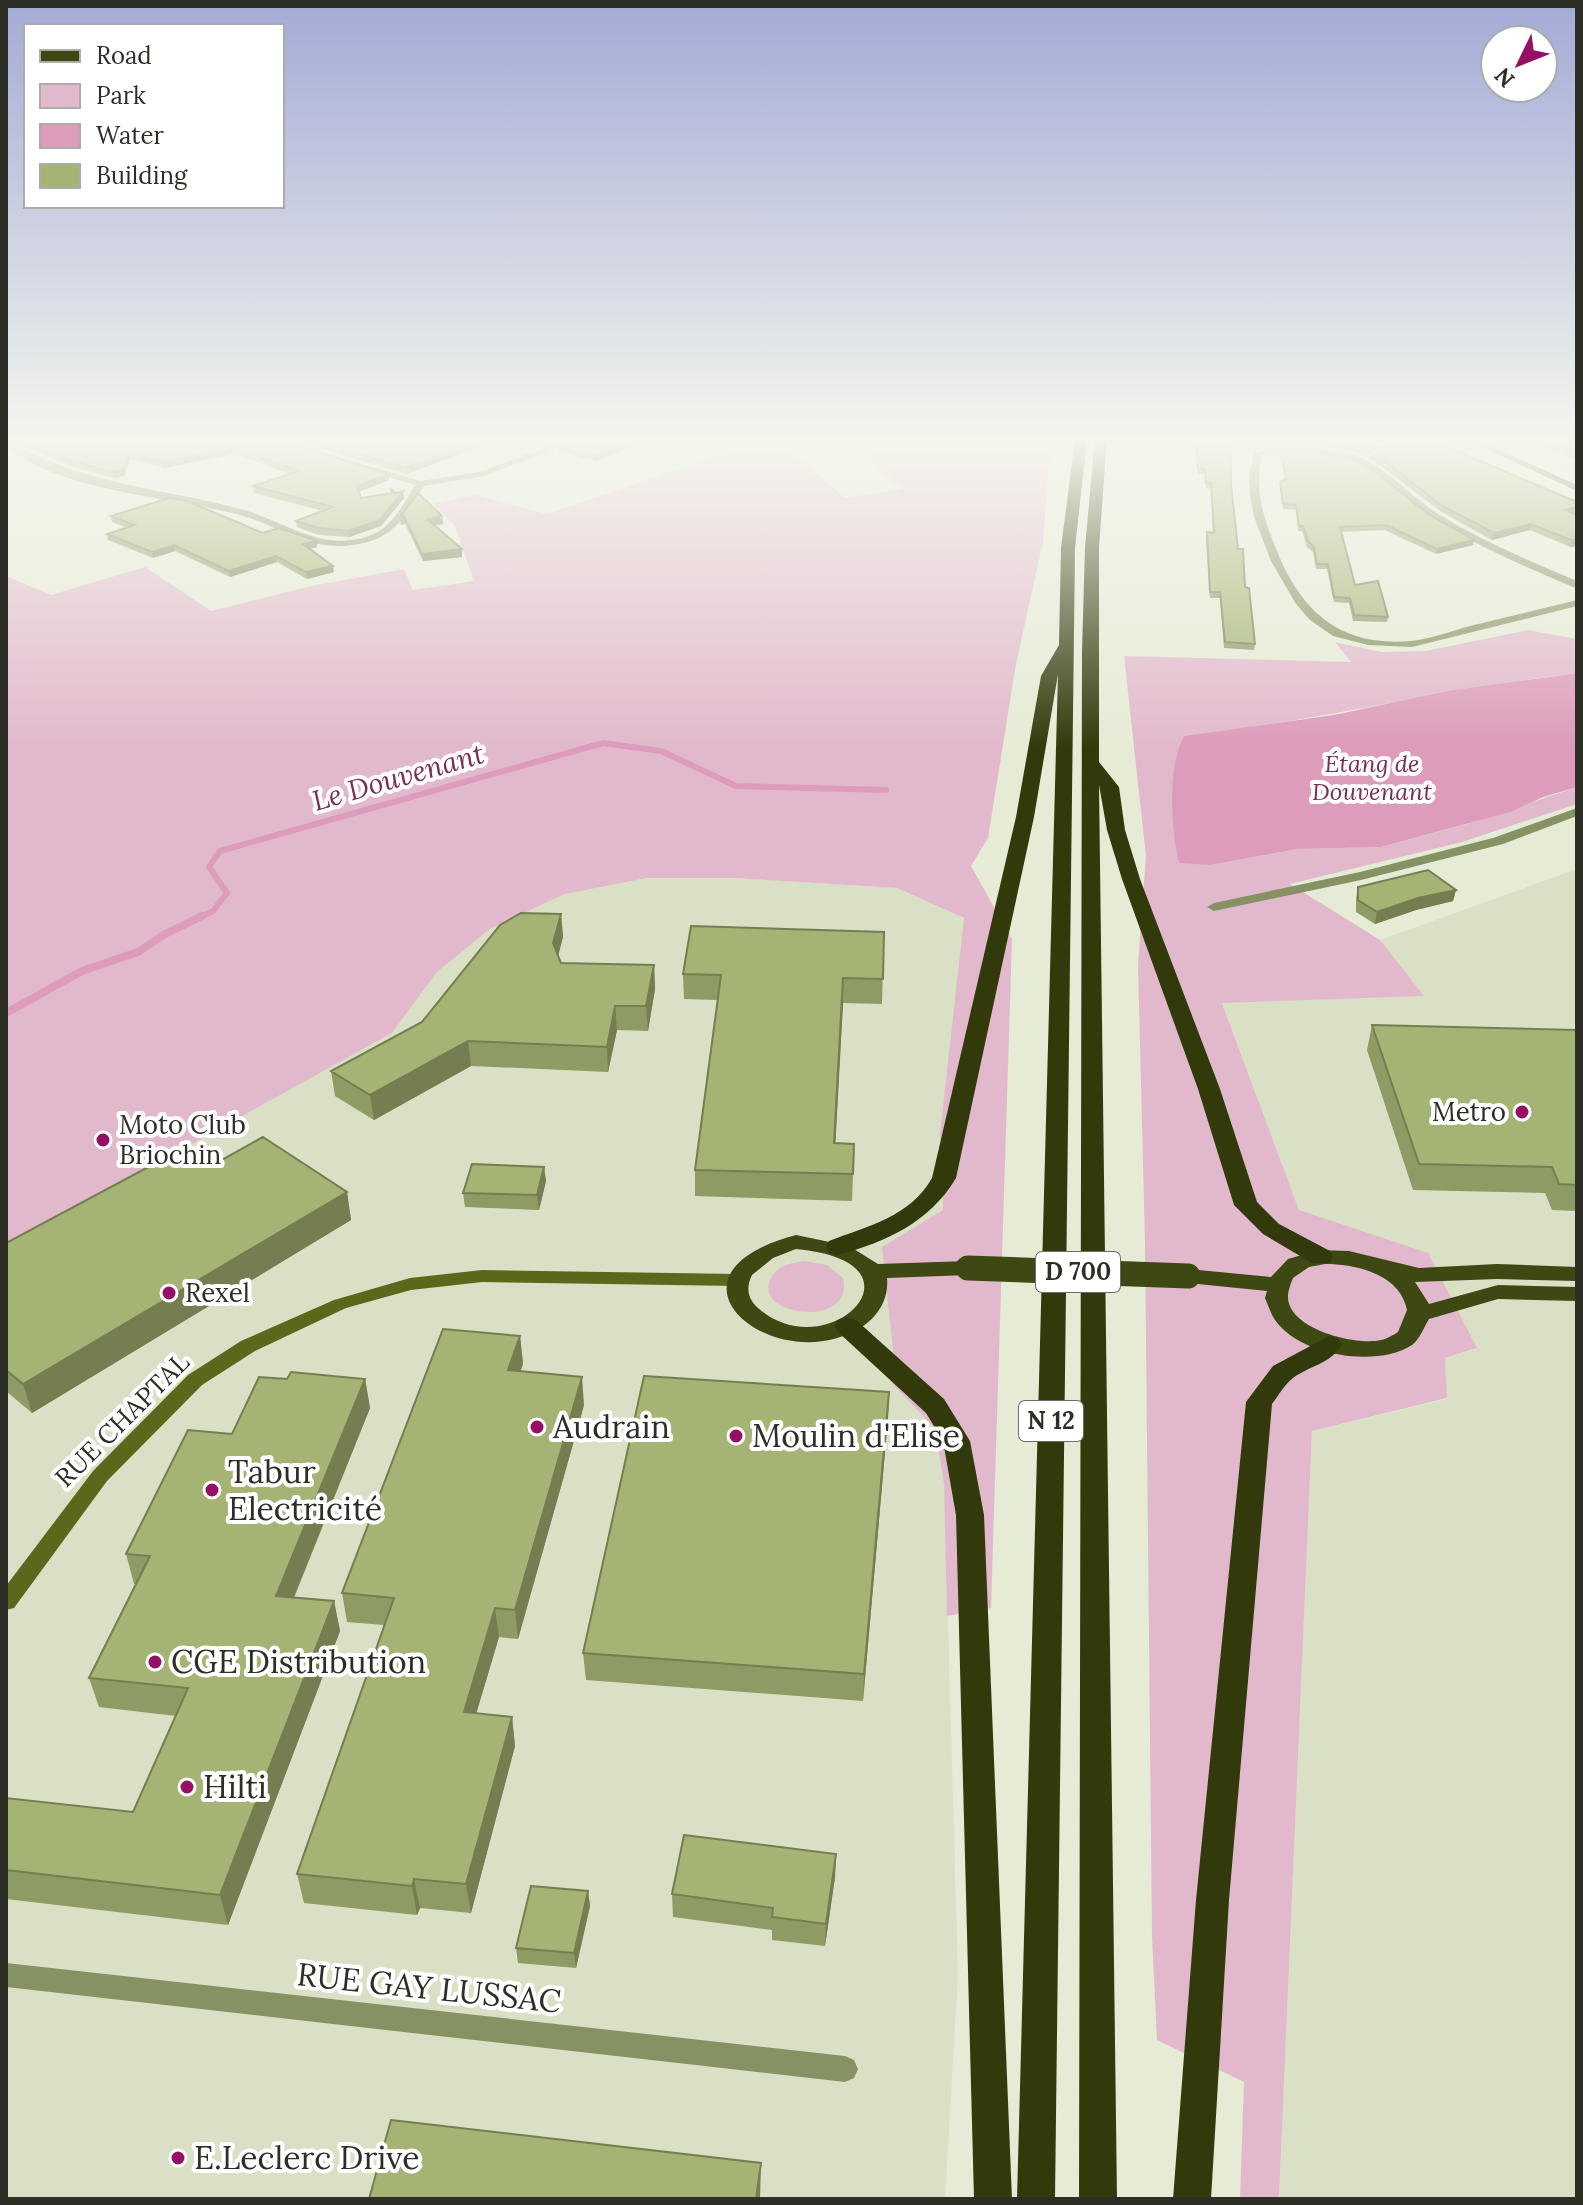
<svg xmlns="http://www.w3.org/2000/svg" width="1583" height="2205" font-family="Lora,serif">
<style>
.built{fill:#d9e0c5}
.green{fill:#e2b9cc}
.water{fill:#dd9cbb}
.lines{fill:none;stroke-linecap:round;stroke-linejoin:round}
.stream-far1{stroke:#dd9cbb;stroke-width:6}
.stream{stroke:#dd9cbb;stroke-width:8}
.minor{fill:#879264;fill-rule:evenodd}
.secondary{fill:#5a681c;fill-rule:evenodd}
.primary{fill:#3d4813;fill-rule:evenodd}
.trunk{fill:#323a0c;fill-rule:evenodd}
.primary-bridge{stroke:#3d4813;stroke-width:25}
.wall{fill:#8e9b64}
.shaded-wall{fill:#747e51}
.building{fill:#a5b474;stroke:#747e51;stroke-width:2}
.poi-dot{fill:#960f65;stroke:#fff;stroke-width:3}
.labels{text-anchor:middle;stroke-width:8;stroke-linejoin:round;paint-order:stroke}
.far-water-label{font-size:24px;font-style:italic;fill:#7a2d58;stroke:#fff}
.shield{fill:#fff;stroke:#6c6d68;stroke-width:2}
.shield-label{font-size:24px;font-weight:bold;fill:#2d2f27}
.poi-label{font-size:26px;fill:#2d2f27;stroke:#fff;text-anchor:start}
.street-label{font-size:26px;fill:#2d2f27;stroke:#fff}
.water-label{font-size:28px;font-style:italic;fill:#7a2d58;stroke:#fff}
.near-poi-label{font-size:32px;fill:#2d2f27;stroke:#fff;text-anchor:start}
.near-street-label{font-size:32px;fill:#2d2f27;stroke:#fff}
</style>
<rect width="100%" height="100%" fill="#e6ebd6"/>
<path class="built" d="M1492,439H1577V477Z
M1577,869V2199H1279L1312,1431L1447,1399L1445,1358L1476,1349L1299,1210L1222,1002L1423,996L1380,940Z
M647,878H735L897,888L964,918L940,1133L943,1211L893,1350L892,1382L935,1429L944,1484L958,1975L945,2199H6V1247L392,1033L437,972L491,927L565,894Z"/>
<path class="green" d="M847,439H1051L1043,541L1016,664L988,838L971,866L1012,939L991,1608L947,1616L944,1484L935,1429L891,1382L893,1350L882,1247L943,1210L940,1133L964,918L897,888L735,878H647L565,894L491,928L437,972L392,1033L6,1247V576L51,595L145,567L211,611L307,587L404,569L413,590L474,581L455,526L434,504L475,495L547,514L717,456L785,447L845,498L902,489Z
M1528,630L1577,639V673C1445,689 1316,721 1184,736C1175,779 1170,818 1179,862L1210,865L1298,849L1381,847L1467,824L1577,787V804L1462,842L1290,884L1380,940L1424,996L1222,1003L1299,1210L1428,1253L1477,1348L1445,1358L1447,1398L1312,1431L1279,2199H1240L1244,2082L1157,2040L1152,1937L1145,1242L1138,965L1146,856L1124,656L1351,662L1335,642L1382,652L1426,651Z
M803,1261L827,1265L843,1278C855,1330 750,1316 771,1278C777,1266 791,1263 803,1261Z"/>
<path class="water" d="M1577,673V787L1543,797L1510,812L1381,847L1298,849L1210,865L1179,863C1171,828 1167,767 1184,736L1334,715L1448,691Z"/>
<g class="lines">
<path class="stream-far1" d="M198,918L213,911L227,893L209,867L220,851L603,743L661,751L736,786L886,790"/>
<path class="stream" d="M6,1013L82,971L138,952L165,934L202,916"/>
<path class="minor" d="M569,439H581L484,476L424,486C406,515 394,538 359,544C308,554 281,525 236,514C168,496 64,492 9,448L16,446C92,486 164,488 244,510C286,522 320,551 366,537C392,529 402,506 415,485L323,457V453L421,481L479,472Z
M1278,448C1300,450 1338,448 1358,456C1388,469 1410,496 1438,514C1482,541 1530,561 1577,581V588L1573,587C1524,566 1474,545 1429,516C1403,500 1383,473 1354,461C1336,454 1282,453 1262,455C1253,490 1265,523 1279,556C1304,615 1344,647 1411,641C1430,639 1451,631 1470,626C1506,617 1541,609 1577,600V606L1412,647L1368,645L1333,636L1310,620L1296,604L1271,561L1254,517L1250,496L1249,475L1254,453Z
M1577,808V816L1503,844L1361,880L1214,911L1207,907L1214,903L1360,872L1493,838Z
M6,1963L845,2056L854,2060L858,2069L854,2078L845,2082L6,1987Z"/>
<path class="secondary" d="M1464,439H1475L1577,485V491Z
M482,1270L737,1274L743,1276L746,1280L743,1284L737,1286L482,1282L411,1290L346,1308L255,1351L202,1385L107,1481L14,1608L6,1610V1586L93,1471L188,1375L241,1341L334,1300L410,1278Z"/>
<path class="primary" d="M796,1235L849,1246L878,1264L968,1261L976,1263L979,1268L976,1273L968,1275L887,1278C889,1299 878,1317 860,1328C775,1380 645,1275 796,1235ZM796,1249C937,1262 827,1370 758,1308C747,1298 746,1287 752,1275L773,1258Z
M1319,1250L1349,1251L1419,1268L1497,1264L1577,1267V1281L1497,1279L1415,1282L1429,1304L1498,1285L1577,1287V1301L1498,1299L1429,1319C1424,1327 1420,1339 1412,1345C1377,1368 1300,1356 1275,1320C1271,1314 1268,1305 1265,1298L1267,1291L1188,1283L1180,1281L1177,1276L1180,1271L1188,1269L1271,1277L1288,1259ZM1325,1264C1356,1264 1400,1274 1407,1310L1398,1332C1393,1335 1387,1339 1381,1340C1356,1346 1287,1329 1288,1296C1288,1291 1291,1283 1293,1278L1309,1267Z"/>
<path class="trunk" d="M1075,439H1087L1075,548L1055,2199H1017L1058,674L1034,817L956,1178C930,1222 886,1242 838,1255L829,1253L826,1247L829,1241C868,1226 910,1217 932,1178L1016,817L1041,676L1059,645L1061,548Z
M1095,439H1107L1099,547V762L1119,787L1125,830L1140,879L1220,1089L1257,1202L1279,1224L1330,1251L1333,1257L1330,1263H1312L1263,1234L1234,1205L1198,1089L1122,879L1107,830L1099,785L1117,2199H1079L1082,652L1085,547Z
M847,1317L856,1320L944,1399L970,1441L984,1515L1012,2199H974L956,1515L943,1441L926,1413L838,1332L834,1326L838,1320Z
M1329,1336L1338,1339L1342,1345C1330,1364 1309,1366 1293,1378C1285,1384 1278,1396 1272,1404L1229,1900L1211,2199H1173L1196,1900L1246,1402L1273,1366Z"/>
<path class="primary-bridge" d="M968,1268L1188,1276"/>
</g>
<path class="wall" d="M6,439H275L389,474V480L359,492L361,498L391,493L390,488L404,498L381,526L349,537L319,535L297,527L296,521L323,511L254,493L253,486L291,474L234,454L164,468L130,459L124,476L115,478L73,467L17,443L8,445L6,444Z
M291,439H500L407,474Z
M509,439H561L540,446Z
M577,439H652L596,461L558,451V446Z
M1195,439H1230L1231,484L1238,549L1255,644L1254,650L1224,648L1220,598H1210L1206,538L1207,532L1213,533L1211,489L1206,488L1204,474H1198Z
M1277,439H1370L1372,448L1577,502V514H1575L1577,515V546L1570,547L1530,530L1492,540L1440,511L1381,466L1359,453L1330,447L1278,445Z
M1528,439H1577V460Z
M1281,452L1428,514L1474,540L1473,545L1436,554L1385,530L1341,532L1355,585L1388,617L1387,622L1353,621L1349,603L1334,602L1327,569H1316L1313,552L1307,547L1302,531H1298L1296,510L1283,509L1280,487V482L1285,480L1281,457Z
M111,516L317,541V547L310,549L334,572L307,579L277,562L230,577L175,551L153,558L108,540L107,534L127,528L112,522Z
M442,516L443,524L434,525L462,549V557L423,561L405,524L401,525L400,517Z
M1358,887L1456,890L1453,901L1416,910L1375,924L1356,912V899Z
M561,914L563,937L558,956L561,963L654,965L655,989L648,1031L617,1030L608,1072L471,1066L374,1120L335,1096L331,1071L422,1022Z
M884,932L882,1004L843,1003L835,1143L854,1144L852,1201L695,1196V1170L718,1000L684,999L683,974Z
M1372,1025L1577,1030V1211L1552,1210L1545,1193L1413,1190L1367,1050Z
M209,1167L347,1192L351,1220L32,1413L6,1391V1243Z
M544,1167L546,1181L539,1210L465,1207L463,1193Z
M520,1336L523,1364L520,1371L584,1405L518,1639L499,1637L476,1714L512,1717L515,1746L471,1913L420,1908L417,1915L304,1903L297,1874L384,1625L347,1622L342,1593Z
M287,1379H365L370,1408L294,1598L334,1601L340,1631L228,1925L6,1899V1798L133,1812L176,1716L99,1707L89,1678L136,1584H134L126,1554L232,1434Z
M889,1392L888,1418L863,1701L586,1680L583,1653Z
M836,1854L835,1877L825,1946L772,1940V1930L673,1917L672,1894Z
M588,1891L590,1906L576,1968L518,1963L516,1948Z"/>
<path class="shaded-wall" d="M7,439H16L17,443L8,445Z
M484,439H500L407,474L406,468Z
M544,439H561L540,446V440Z
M640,439H652L596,461L595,456Z
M233,448L234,454L164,468L163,462Z
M129,453L130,459L124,476L115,478L113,472Z
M389,474V480L358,492L357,486Z
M403,491L404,498L381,526L349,537L348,531Z
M1577,507V514L1563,517L1565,510Z
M404,516L405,524L401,525L400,517Z
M442,516L443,524L427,526V519Z
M1531,524L1530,530L1492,540L1494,533Z
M1577,539V546L1570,547L1571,540Z
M1474,540L1473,545L1436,554L1437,549Z
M317,541V547L304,550L303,544Z
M174,545L175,551L153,558L152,552Z
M462,549V557L423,561L422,554Z
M276,556L277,562L230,577L229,571Z
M333,566L334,572L307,579L306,572Z
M1456,890L1453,901L1416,910L1375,924L1377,912L1418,898Z
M561,914L563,937L555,967L553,943Z
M654,965L655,989L648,1031L646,1006Z
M843,978V1003L834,1170V1143Z
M615,1006L617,1030L608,1072L607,1047Z
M468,1041L471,1066L374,1120L370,1095Z
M544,1167L546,1181L539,1210L537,1195Z
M347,1192L351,1220L32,1413L23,1384Z
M520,1336L523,1364L511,1399L508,1370Z
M582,1377L584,1405L518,1639L515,1610Z
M365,1379L370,1408L282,1626L276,1596Z
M889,1392L888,1418L863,1701L864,1674Z
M334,1601L340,1631L228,1925L220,1895Z
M495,1608L499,1637L468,1741L464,1712Z
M512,1717L515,1746L471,1913L466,1884Z
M836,1854L835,1877L825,1946L826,1924Z
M414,1879L420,1908L417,1915L412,1886Z
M588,1891L590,1906L576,1968L574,1953Z
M761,2163L760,2199H756Z"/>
<path class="building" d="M19,439H275L389,474L357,486L361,498L393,493L390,488L396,493L403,491L380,520L348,531L318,528L296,521L333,507L253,486L299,471L233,448L163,462L129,453L123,470L113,472L72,461Z
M310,439H484L406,468Z
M577,439H640L595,456L558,446Z
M1196,439H1230L1231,484L1238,549H1243L1245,587L1249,588L1255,644L1225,642L1220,592H1210L1207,532L1214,533L1211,483H1206L1205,469L1198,468Z
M1283,439H1370L1372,448L1433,441L1577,502V507L1565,510L1577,515V539L1571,540L1531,524L1494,533L1441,505L1382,459L1360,447L1331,441Z
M1566,439H1577V444Z
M1281,452L1323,454L1354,459L1373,470L1428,514L1474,540L1437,549L1386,525L1340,527L1355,585L1378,581L1388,617L1354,615L1350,598L1334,597L1328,564H1317L1314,547L1308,541L1303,526H1299L1296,505L1283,504L1280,482L1286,479Z
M418,493L442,516L427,519L462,549L422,554L404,516L400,517Z
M169,498L187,501L263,533L279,528L317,541L303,544L333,566L306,572L276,556L229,571L174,545L152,552L107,534L135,525L111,516Z
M1428,870L1456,890L1418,898L1377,912L1358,900V887Z
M521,913L561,914L553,943L561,963L654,965L646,1006H615L607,1047L468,1041L370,1095L331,1071L422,1022L500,925Z
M691,926L884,932L883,979L843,978L834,1143L854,1144L853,1174L695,1170L721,975L683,974Z
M1372,1025L1577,1030V1185L1559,1184L1552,1167L1419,1164Z
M263,1137L347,1192L23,1384L6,1370V1243L182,1149L209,1167Z
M472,1164L544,1167L537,1195L463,1193Z
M443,1329L520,1336L508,1370L582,1377L515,1610L495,1608L464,1712L512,1717L466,1884L414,1879L412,1886L297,1874L394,1598L342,1593Z
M291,1372L365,1379L276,1596L334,1601L220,1895L6,1870V1798L133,1812L188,1688L89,1678L150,1556L126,1554L188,1430L232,1434L259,1377L287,1379Z
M644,1376L889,1392L864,1674L583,1653Z
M684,1835L836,1854L826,1924L772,1917L773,1908L672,1894Z
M531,1886L588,1891L574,1953L516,1948Z
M391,2120L761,2163L756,2199H369Z"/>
<linearGradient id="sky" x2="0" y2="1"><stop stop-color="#a3aad6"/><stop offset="0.59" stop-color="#f4f6ed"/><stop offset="1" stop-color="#f4f6ed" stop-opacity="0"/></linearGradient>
<rect width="1583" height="747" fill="url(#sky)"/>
<g class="poi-dot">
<circle cx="1522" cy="1112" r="8"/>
<circle cx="103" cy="1140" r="8"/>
<circle cx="169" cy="1293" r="8"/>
<circle cx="537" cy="1427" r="8"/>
<circle cx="736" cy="1436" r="8"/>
<circle cx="212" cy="1490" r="8"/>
<circle cx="155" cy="1662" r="8"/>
<circle cx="187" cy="1787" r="8"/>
<circle cx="178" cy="2158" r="8"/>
</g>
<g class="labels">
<g class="far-water-label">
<text x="1372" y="772">Étang de<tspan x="1372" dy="28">Douvenant</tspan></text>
</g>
<g class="shield">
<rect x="1036" y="1252" width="84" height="40" rx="6"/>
<rect x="1019" y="1401" width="64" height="40" rx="6"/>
</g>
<g class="shield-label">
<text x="1078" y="1280">D 700</text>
<text x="1051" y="1429">N 12</text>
</g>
<g class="poi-label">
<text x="1506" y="1121" text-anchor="end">Metro</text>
<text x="119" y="1134">Moto Club<tspan x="119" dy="30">Briochin</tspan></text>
<text x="185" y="1302">Rexel</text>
</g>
<g class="street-label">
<text transform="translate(122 1420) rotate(-45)" y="9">RUE CHAPTAL</text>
</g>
<g class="water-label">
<text transform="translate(398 777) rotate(-16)" y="10">Le Douvenant</text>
</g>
<g class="near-poi-label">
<text x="553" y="1438">Audrain</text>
<text x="752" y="1447">Moulin d'Elise</text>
<text x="228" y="1483">Tabur<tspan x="228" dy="37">Electricité</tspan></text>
<text x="171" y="1673">CGE Distribution</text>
<text x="203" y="1798">Hilti</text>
<text x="194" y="2169">E.Leclerc Drive</text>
</g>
<g class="near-street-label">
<text transform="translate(429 1988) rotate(6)" y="11">RUE GAY LUSSAC</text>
</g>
</g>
<rect width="1583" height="2205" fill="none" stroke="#2d2f27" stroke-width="16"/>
<rect x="24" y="24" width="260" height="184" fill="#ffffff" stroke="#abaca9" stroke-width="2"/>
<rect x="40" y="50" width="40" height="12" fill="#3d4813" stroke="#abaca9" stroke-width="2"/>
<text x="96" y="64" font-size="24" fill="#2d2f27">Road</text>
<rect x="40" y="84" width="40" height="24" fill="#e2b9cc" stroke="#abaca9" stroke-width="2"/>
<text x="96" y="104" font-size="24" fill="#2d2f27">Park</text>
<rect x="40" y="124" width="40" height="24" fill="#dd9cbb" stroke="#abaca9" stroke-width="2"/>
<text x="96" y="144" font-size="24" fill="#2d2f27">Water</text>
<rect x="40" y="164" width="40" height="24" fill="#a5b474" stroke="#abaca9" stroke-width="2"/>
<text x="96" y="184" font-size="24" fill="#2d2f27">Building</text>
<g transform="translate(1519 64) rotate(227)"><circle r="38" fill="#ffffff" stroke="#abaca9" stroke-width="2"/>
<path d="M0-6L14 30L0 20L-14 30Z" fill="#960f65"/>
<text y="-12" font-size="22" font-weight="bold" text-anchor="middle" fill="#2d2f27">N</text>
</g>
</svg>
